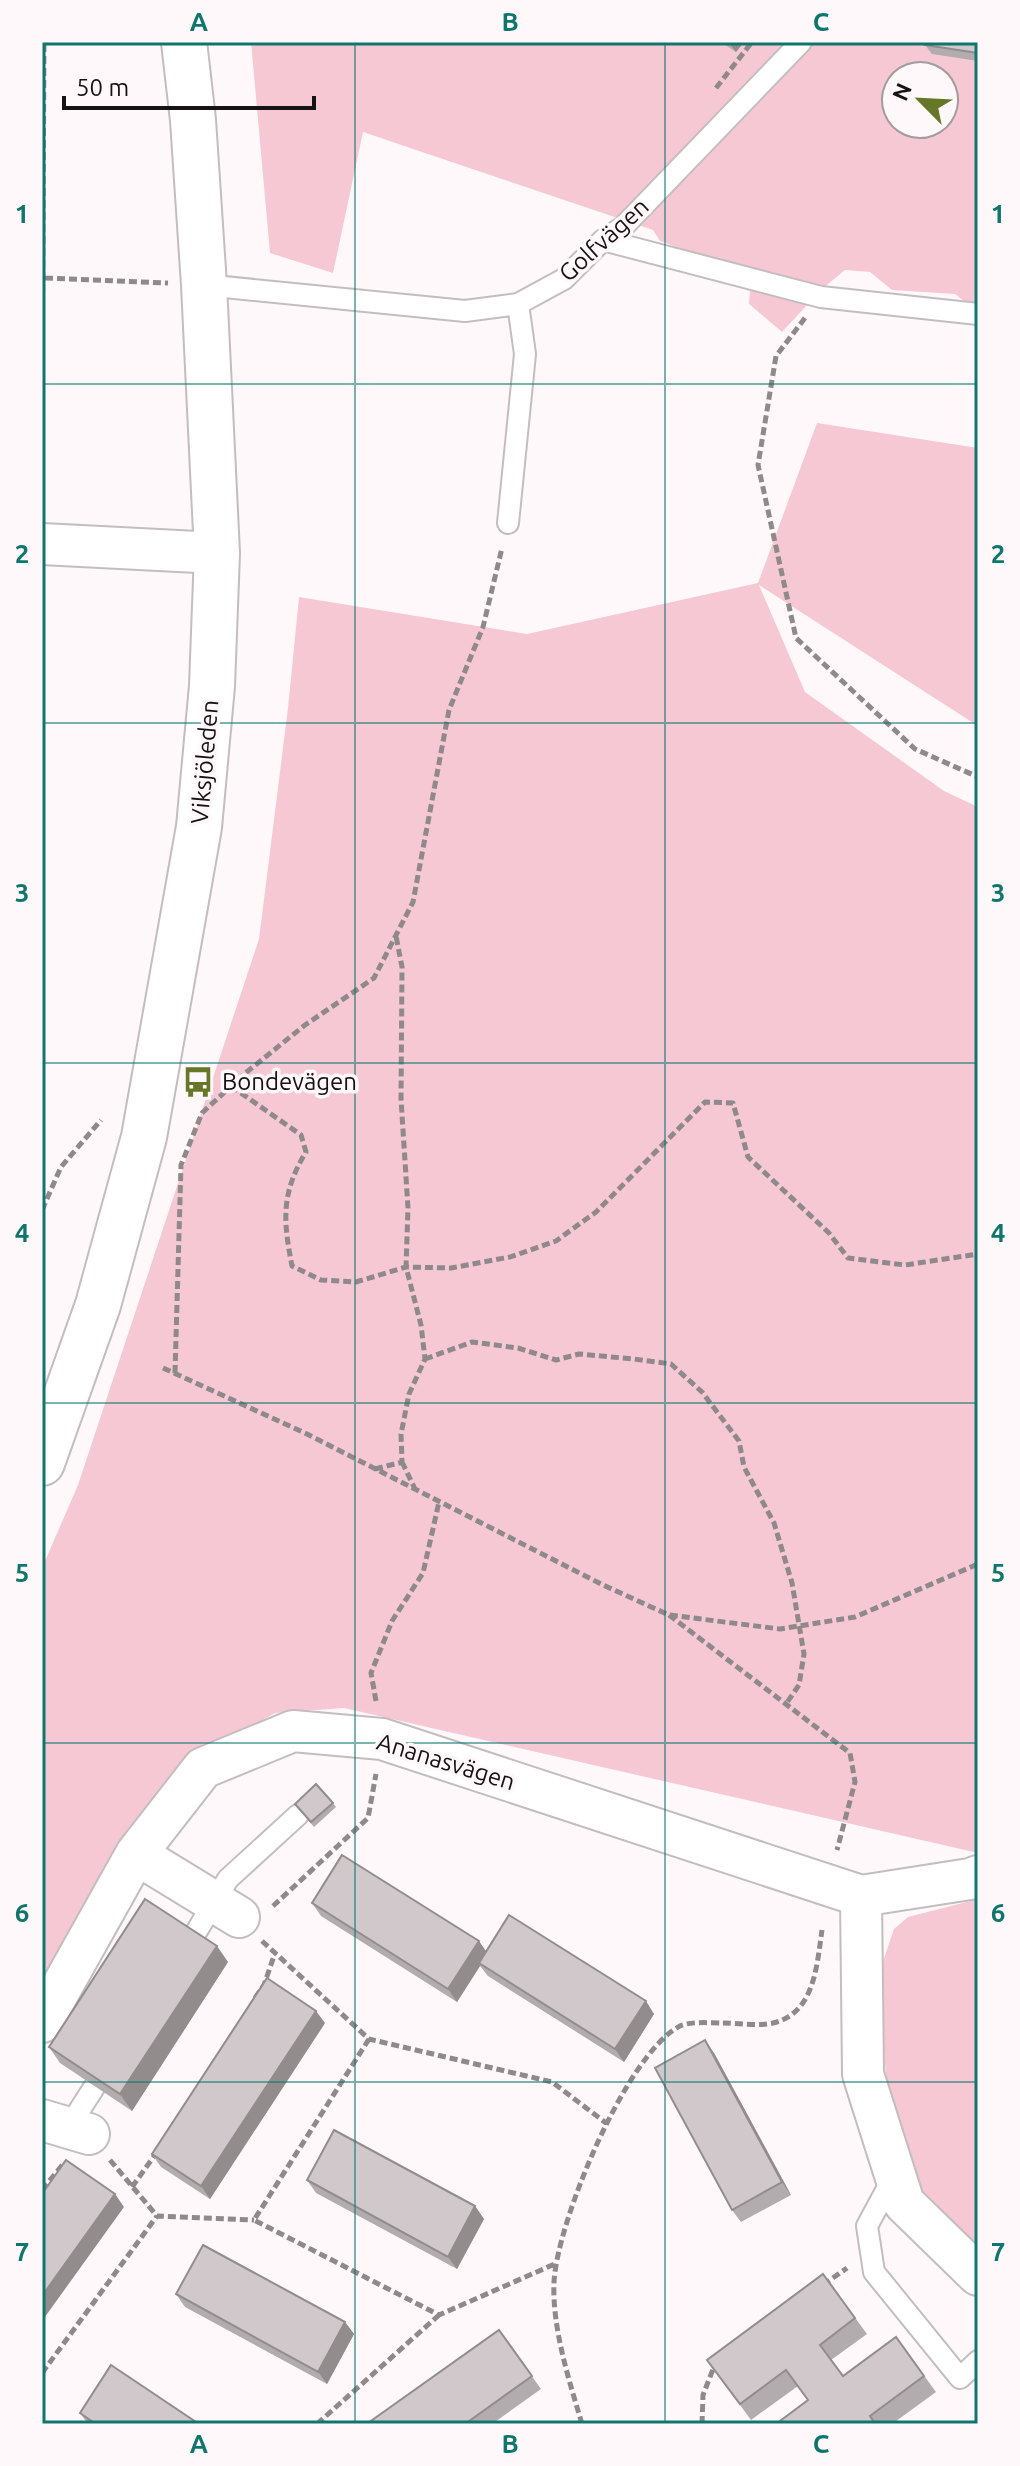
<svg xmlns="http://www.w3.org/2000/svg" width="1020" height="2466" font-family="Ubuntu,sans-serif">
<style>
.green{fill:#f6c8d4;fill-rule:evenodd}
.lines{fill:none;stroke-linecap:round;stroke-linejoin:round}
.lane-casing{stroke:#c4bdbf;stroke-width:24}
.street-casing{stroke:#c4bdbf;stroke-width:44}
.secondary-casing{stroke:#c4bdbf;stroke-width:48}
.path{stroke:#8f898b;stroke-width:5;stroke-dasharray:8 4;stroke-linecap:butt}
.lane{stroke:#fff;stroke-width:20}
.street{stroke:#fff;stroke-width:40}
.secondary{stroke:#fff;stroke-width:44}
.wall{fill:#b3acae}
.shaded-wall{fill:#928c8d}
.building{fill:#d0c8ca;stroke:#928c8d;stroke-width:2}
.grid{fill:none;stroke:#0f766e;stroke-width:2;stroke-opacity:0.55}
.labels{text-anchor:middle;stroke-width:7;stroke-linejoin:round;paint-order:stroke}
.street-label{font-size:24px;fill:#161314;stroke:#fff8fa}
.poi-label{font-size:24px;fill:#161314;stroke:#fff8fa;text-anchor:start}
.neatline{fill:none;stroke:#0f766e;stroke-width:3}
.grid-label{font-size:26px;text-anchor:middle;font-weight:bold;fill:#0f766e}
</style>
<rect width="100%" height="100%" fill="#fff8fa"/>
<path class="green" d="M251,42H978V312L955,294L892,290L870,272L845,270L822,289L782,332L749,304L751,274L660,241L653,230L363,132L333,273L270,253ZM896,76H944V124H896Z
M817,423L978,448V726L759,585L805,692L944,791L978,807V1853L344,1708L275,1713L206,1752L42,1981V1568L78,1485L259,939L288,708L299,597L527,634L758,583Z
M978,1899V2256L927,2202L888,2110L879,1973L894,1929L908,1917Z"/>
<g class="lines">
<defs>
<path id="lane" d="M603,240L821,297L978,314
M204,285L465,311L518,304L564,279L603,240L623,227L801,42
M508,523L525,354L518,304
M192,1939L228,1879L298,1815
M68,2128L109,2064
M894,2176L867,2226L874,2272L960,2378L978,2361"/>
<path id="street" d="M42,544L217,553
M136,1854L239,1917
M861,1896L863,2074L904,2203L978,2275
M42,2022L136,1854L203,1768L293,1731L382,1739L861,1896L970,1879L978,1876
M42,2120L89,2134"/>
<path id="secondary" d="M42,1463L98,1305L144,1137L199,827L212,686L217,553L204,285L193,120L184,42"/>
</defs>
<use href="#lane" class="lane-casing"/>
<use href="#street" class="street-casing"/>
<use href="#secondary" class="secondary-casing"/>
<path class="path" d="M716,88L752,42
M45,278L168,283
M805,318L776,356L758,465L796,638L915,749L978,777
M42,388L44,42
M231,1086L301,1135L306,1152C281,1193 283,1220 292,1266L321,1280L356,1282L406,1267L451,1268L510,1257L556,1241L596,1212L705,1102L733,1103L748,1157L829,1233L848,1258L905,1265L978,1254
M42,1210L61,1167L101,1120
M425,1359L472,1342L518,1348L556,1360L579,1354L634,1359L671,1364L702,1392L739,1441L744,1467L774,1523L792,1583L804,1654L799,1685L786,1704
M163,1368L307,1434L603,1585L669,1615L780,1629L855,1617L978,1564
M175,1373L181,1165L202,1113L243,1075L305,1025L374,978L413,902L449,710L483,627L502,548
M402,1462L415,1489
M375,1469L402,1462L401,1434L409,1394L425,1359L421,1325L406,1267L408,1208L401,1099L402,967L396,936
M669,1615L850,1753L855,1782L837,1850
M376,1701L371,1673L392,1621L423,1573L439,1502
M273,1906L368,1818L376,1774
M262,1941L369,2039L552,2082L606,2123
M255,1998L264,1985L275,1953
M369,2039L254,2220L439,2315L557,2263
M110,2160L157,2216L254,2220
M132,2187L157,2152
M42,2190L64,2163
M823,2285L847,2268
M42,2373L157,2216
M317,2424L439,2315
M582,2424C569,2380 552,2328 554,2282C557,2222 626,2054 680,2026C691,2021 711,2023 722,2023C739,2023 761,2027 777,2022C815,2010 817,1964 822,1930
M702,2424L703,2395L715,2364"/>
<use href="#lane" class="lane"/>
<use href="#street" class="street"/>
<use href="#secondary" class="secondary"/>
</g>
<path class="wall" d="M721,42H744L736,52Z
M978,42V61L932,54L925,45Z
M333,1803L336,1807L314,1827L295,1804Z
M312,1903L486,1951L654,2014L624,2062L488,1976L480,1966L457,2002L321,1916Z
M228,1962L132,2111L60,2063L49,2047Z
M325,2023L210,2199L161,2167L152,2154Z
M714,2053L791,2195L741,2222L732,2210Z
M307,2180L475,2206L484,2219L457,2269L316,2193Z
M823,2274L867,2334L831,2360L843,2376L896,2337L936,2392L892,2424H776L808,2400L798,2386L751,2420L707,2360Z
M176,2294L345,2322L354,2334L327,2384L185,2307Z
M499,2330L541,2389L492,2424H368Z
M80,2413L199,2424H88Z"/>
<path class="shaded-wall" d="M728,42H744L736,52Z
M479,1941L488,1954L479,1963L480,1966L457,2002L448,1989Z
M217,1946L228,1962L132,2111L120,2094Z
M646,2001L654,2014L624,2062L615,2049Z
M316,2011L325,2023L210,2199L201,2186Z
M705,2040L714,2053L791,2195L782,2182Z
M115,2194L124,2207L42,2321V2296Z
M475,2206L484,2219L457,2269L448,2257Z
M345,2322L354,2334L327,2384L318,2372Z"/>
<path class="building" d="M926,42H978V53L925,45Z
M316,1784L333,1803L311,1822L295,1804Z
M342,1855L479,1941L448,1989L312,1903Z
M145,1899L217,1946L120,2094L49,2047Z
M509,1915L646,2001L615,2049L479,1963Z
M267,1978L316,2011L201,2186L152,2154Z
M705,2040L782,2182L732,2210L655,2068Z
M334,2130L475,2206L448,2257L307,2180Z
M66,2160L115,2194L42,2296V2194Z
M203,2245L345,2322L318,2372L176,2294Z
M823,2274L855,2318L820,2345L843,2376L896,2337L924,2376L870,2416L875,2424H776L808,2400L786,2370L740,2404L707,2360Z
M499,2330L532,2376L465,2424L368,2423Z
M111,2365L199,2424H96L80,2413Z"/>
<path class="grid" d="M355,42V2424M665,42V2424M42,384H978M42,723H978M42,1063H978M42,1403H978M42,1743H978M42,2082H978"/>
<defs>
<symbol id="bus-bare" viewBox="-9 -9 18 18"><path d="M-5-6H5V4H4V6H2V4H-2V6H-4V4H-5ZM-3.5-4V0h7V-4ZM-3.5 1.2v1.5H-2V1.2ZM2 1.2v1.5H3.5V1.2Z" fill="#667828" stroke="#fff8fa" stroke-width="2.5" paint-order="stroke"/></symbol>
</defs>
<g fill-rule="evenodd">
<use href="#bus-bare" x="176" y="1060" width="44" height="44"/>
</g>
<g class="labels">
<g class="street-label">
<text transform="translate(604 240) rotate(-42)" y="8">Golfvägen</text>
<text transform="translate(205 762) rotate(-85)" y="8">Viksjöleden</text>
<text transform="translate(446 1762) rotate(17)" y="8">Ananasvägen</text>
</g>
<g class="poi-label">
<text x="222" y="1090">Bondevägen</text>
</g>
</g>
<rect width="1020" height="2466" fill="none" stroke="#fff8fa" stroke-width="88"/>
<g transform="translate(920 100) rotate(294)"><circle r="38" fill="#fff8fa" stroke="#a29c9e" stroke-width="2"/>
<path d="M0-6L14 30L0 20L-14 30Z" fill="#667828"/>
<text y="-12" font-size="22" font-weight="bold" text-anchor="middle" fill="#161314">N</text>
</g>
<path d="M64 96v12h250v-12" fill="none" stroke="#161314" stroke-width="4"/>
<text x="76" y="96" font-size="24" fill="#161314" stroke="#fff8fa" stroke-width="6" paint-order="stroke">50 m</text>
<rect x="44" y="44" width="932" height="2378" class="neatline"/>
<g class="grid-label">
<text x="199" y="31">A</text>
<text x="510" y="31">B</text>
<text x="821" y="31">C</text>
<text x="22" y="223">1</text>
<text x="998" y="223">1</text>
<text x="22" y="563">2</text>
<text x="998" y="563">2</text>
<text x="22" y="902">3</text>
<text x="998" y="902">3</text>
<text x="22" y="1242">4</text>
<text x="998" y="1242">4</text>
<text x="22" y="1582">5</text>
<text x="998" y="1582">5</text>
<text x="22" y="1922">6</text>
<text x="998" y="1922">6</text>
<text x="22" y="2261">7</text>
<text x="998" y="2261">7</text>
<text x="199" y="2453">A</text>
<text x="510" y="2453">B</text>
<text x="821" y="2453">C</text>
</g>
</svg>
